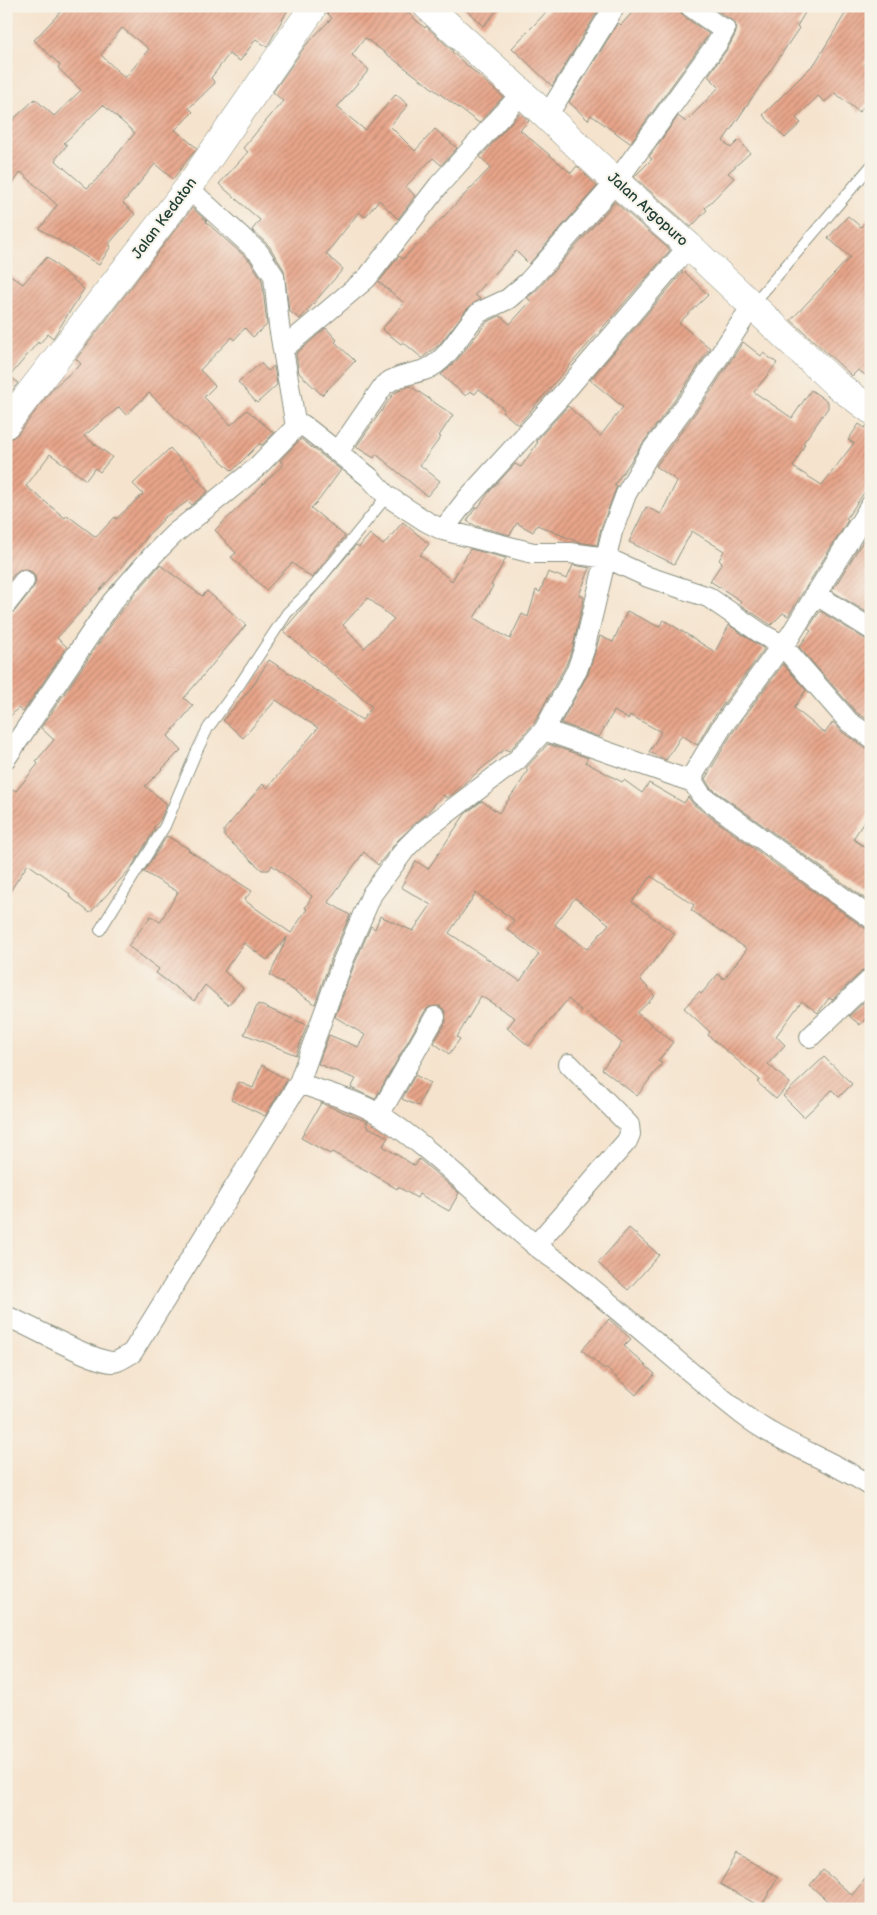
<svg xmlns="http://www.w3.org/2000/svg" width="877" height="1915" font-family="'Balsamiq Sans',sans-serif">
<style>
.building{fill:url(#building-hatch);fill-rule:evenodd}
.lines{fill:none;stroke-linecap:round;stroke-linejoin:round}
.lane-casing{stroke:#8a9080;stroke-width:12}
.street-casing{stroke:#8a9080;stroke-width:22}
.secondary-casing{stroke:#8a9080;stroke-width:29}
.lane{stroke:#fff;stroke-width:10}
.street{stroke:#fff;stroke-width:20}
.secondary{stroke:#fff;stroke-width:28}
.labels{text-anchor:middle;stroke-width:4;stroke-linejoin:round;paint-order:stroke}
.street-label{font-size:15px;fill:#1f3d34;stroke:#f7f3e8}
</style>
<defs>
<pattern id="building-hatch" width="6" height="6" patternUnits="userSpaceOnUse" patternTransform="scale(1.25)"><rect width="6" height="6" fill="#e8a58a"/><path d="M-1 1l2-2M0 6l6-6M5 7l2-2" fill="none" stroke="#bb8872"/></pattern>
</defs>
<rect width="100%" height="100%" fill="#f7f3e8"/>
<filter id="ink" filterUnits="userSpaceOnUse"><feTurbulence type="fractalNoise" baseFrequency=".02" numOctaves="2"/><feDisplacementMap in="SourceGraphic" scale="10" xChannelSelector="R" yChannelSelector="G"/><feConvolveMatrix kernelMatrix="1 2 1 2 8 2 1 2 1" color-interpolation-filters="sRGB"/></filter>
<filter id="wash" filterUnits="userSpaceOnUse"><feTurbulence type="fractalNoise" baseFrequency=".0096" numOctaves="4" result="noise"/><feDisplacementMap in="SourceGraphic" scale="20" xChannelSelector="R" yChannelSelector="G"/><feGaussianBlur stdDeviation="1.12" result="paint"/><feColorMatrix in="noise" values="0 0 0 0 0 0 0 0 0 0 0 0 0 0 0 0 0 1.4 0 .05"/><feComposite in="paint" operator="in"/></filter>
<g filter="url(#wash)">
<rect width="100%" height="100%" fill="#f5e3cd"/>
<g id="blocks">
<path class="building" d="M66,6H290L267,47L256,39L240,61L229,54L211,78L215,83L189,108L193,112L175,130L197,148L173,179L155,164L123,203L135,214L108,245L111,246L99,265L40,229L57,205L21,172L6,193V126L35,99L54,116L81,90L58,68L60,65L34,40ZM122,28L149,49L125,78L101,55ZM103,105L135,133L96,180L87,188L55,160L67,145L64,143Z
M328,6H400L425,28L426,26L453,51L452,52L503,97L479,123L365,38L352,55L369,70L337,107L365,130L396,94L408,105L390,126L415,151L435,129L457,148L441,165L433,158L406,186L415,196L398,219L379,200L365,217L359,212L326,254L343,269L300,319L289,311L284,270L269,246L252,230L260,220L219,184L248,152L243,148L283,101L273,92L306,45L332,18L327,13Z
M462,6H502L483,26Z
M552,6H597L600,8L552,86L512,48Z
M638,6H678L683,16L709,34L630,143L591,115L588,120L569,102L618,23L621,25Z
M711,6H809L797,26L799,28L723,141L731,148L739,140L750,153L728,173L734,178L705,208L707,210L691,227L634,177L652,159L649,157L678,116L686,122L719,87L708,76L728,48L735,35L737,28L734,22Z
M850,6H871V56L864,64L871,70V99L859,112L835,93L825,102L818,96L796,118L801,123L785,138L763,115L815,63Z
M520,113L529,121L520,130L571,173L577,166L597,186L529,264L516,251L475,295L480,299L467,309L439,345L422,358L403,342L401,344L382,329L404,303L379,282L399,256L403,259L491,167L480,157Z
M615,202L670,250L518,425L502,411L504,409L479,389L475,394L470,391L466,396L441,375L457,360L487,322L500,316L510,324L531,301L527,298L537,290Z
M192,208L207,221L206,222L250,261L262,280L267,325L253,337L245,328L234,340L232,337L200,370L215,386L204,397L231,425L247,410L274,433L262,445L259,444L232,471L149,393L126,415L119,407L84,436L112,457L100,472L95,468L86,480L50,454L26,486L65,518L67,515L96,537L115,517L116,519L143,494L133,484L170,448L208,491L192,505L188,501L162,519L163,520L145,538L146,539L57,638L67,647L23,712L18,708L6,721V616L15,611L33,588L36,582L35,576L32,572L25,569L19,570L15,573L6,584V439L12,438L18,434L54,387L81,364L76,359Z
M871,215V379L858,370L852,376L791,320L850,257L828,238L848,216L861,227Z
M47,257L84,289L53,338L48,334L39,344L38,342L10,376L18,383L6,398V272L23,284Z
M684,271L708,295L679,323L710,348L685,386L640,447L629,464L614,485L617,486L601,528L597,545L578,542L537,525L533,532L517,523L510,535L476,526L467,521L476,507L478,508L490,491L515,464L521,467L538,442L536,441L568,406L600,436L623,407L590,380Z
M326,328L337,340L335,342L355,361L322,395L299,373L296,354Z
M743,342L761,356L763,353L777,363L754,392L792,418L811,390L828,402V408L803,443L805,444L793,467L822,485L854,443L848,440L859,424L865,428L867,425H871V483L846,519L848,520L788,616L783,613L771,625L739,604L741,601L710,581L722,563L719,560L724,551L692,531L674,564L629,542L646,507L661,514L677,481L656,466L705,400Z
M261,363L268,371L274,366L277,385L257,403L238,382Z
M410,386L453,415L439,436L441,437L420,465L440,481L427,496L376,454L374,458L356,447L394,393Z
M301,439L341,470L319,500L311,508L345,536L312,578L292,563L266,590L231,557L236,553L215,530L284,464L280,461Z
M403,522L429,544L420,555L452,581L470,549L506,558L491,585L493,586L474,618L510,639L522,614L528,617L536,590L540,592L548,572L567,579L573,565L590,568L579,595L584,597L573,647L566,665L534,723L509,751L505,749L447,798L443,795L427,813L398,840L378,865L364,852L328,902L350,915L332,956L315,1004L270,975L287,937L267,960L244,943L224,971L243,988L228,1005L205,985L194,1001L156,973L159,969L128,946L151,916L160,922L178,892L144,872L167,836L189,849L188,850L252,891L244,900L291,933L307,909L305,908L312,896L272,865L269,870H262L224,836V830L263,784L267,788L318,728L276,700L243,738L223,720L252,687L269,660L362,720L372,707L283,631L356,545L359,547L370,534L383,545ZM368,598L394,619L364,648L343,625Z
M868,533L871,535V615L832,591Z
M160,565L202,596L207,591L246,625L184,698L193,706L168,736L181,750L145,786L167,804L160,820L153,828L155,829L131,868L90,913L69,896L70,894L28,864L6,897V797L13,789L16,791L38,764L36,761L54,740L41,728L120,612Z
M627,611L659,627L664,620L715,652L729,625L764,649L711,721L697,745L682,735L666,760L649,752L661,732L630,715L628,719L614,711L599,737L561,723L588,674L600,636L613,642Z
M820,611L865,639L871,641V722L857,713L799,647L811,631L808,629Z
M783,664L806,690L794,708L825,733L833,722L842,732L864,747L871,749V811L853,839L871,851V903L710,787L705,779L731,735Z
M548,744L588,758L585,762L622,782L624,780L642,793L649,783L684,803L688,797L694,805L864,928L871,930V967L863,970L832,1000L829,998L818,1013L802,1001L776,1036L785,1045L768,1064L790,1083L776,1099L757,1082L760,1080L708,1035L710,1032L684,1008L699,992L701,994L718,974L724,979L747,949L691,910L694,905L651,876L632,902L675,934L640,979L655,996L637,1013L673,1042L658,1061L662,1063L637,1096L602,1069L622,1043L584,1011L583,1012L568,999L529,1046L507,1028L515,1018L481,996L457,1037L460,1039L449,1054L434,1043L446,1022L445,1011L440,1006L429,1007L425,1011L375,1099L351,1088L356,1079L318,1064L329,1035L358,1047L365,1035L335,1017L354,965L371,926L375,929L380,916L413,931L431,905L401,887L416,861L428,869L465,814L482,801L499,813L521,782L528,770L526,768ZM476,893L514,920L507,929L539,954L520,981L449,933ZM575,898L609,924L587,949L555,925Z
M871,996V1013L860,1025L849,1016Z
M258,1004L307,1025L296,1055L244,1034Z
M824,1057L852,1084L839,1097L832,1090L804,1117L783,1096Z
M262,1065L287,1080L265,1116L231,1100L239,1082L253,1088Z
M415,1075L430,1083L418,1106L402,1099Z
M321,1103L368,1122L366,1126L388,1137L383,1146L415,1166L419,1159L432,1170L459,1193L449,1211L419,1194L417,1198L398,1187L397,1189L371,1173L332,1152L330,1154L301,1138Z
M629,1228L659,1255L628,1290L598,1263Z
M609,1319L631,1339L624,1346L655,1374L636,1395L606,1368L604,1369L582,1350Z
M737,1854L778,1877L761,1907L720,1884Z
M823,1870L852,1895L871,1872V1909H836L810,1885Z"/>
</g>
</g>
<g filter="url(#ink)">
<use href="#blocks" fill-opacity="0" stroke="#8a9080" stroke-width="1"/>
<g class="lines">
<defs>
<path id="lane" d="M753,304L871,166
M100,930L165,826L195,755L208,728L240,684L287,613L315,585L387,496"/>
<path id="street" d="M547,116L615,6
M188,188L259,253L274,276L279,326L296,427
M283,349L367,278L439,185L522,93
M338,452L384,385C399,374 411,375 427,369C448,360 460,333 475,317L480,312L508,299L528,282L545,263L616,182L718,42L725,29L718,26L690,6
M443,530L467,499L561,396L689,246
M815,594L871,629
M6,604L24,581
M544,730L693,782
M871,737L849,722L782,645L721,728L694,773L693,782L701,795L871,918
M6,758L112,602L154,554L174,534L255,469L296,427L303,425L369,477L387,496L427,522L443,530L533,553H570L607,558L648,577L708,597L762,634L782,645L790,636L871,505
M810,1037L871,979
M299,1083C325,1093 356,1100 380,1115C436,1151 483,1202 534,1244C543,1252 554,1259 564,1266C625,1314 681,1367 742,1414C781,1444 830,1459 871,1486
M379,1115L435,1017
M535,1246L627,1141L630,1134L629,1125L569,1064
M6,1316C29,1325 94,1363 114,1362C120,1361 126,1356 132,1353L299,1083L343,961L372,894L406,848L421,833L517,760L544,730L577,670L584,650L612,532L626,494L649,454L695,393L752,306"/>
<path id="secondary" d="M427,6L522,93L616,182L689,246L836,384L871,410
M6,424L188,188L310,12L313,6"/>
</defs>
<use href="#lane" class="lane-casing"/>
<use href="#street" class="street-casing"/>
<use href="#secondary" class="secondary-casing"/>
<use href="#lane" class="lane"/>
<use href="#street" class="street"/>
<use href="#secondary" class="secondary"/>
</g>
</g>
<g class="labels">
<g class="street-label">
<text transform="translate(648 209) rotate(42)" y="5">Jalan Argopuro</text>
<text transform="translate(164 218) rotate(-53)" y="5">Jalan Kedaton</text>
</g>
</g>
<rect width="877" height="1915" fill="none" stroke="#f7f3e8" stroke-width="25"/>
</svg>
